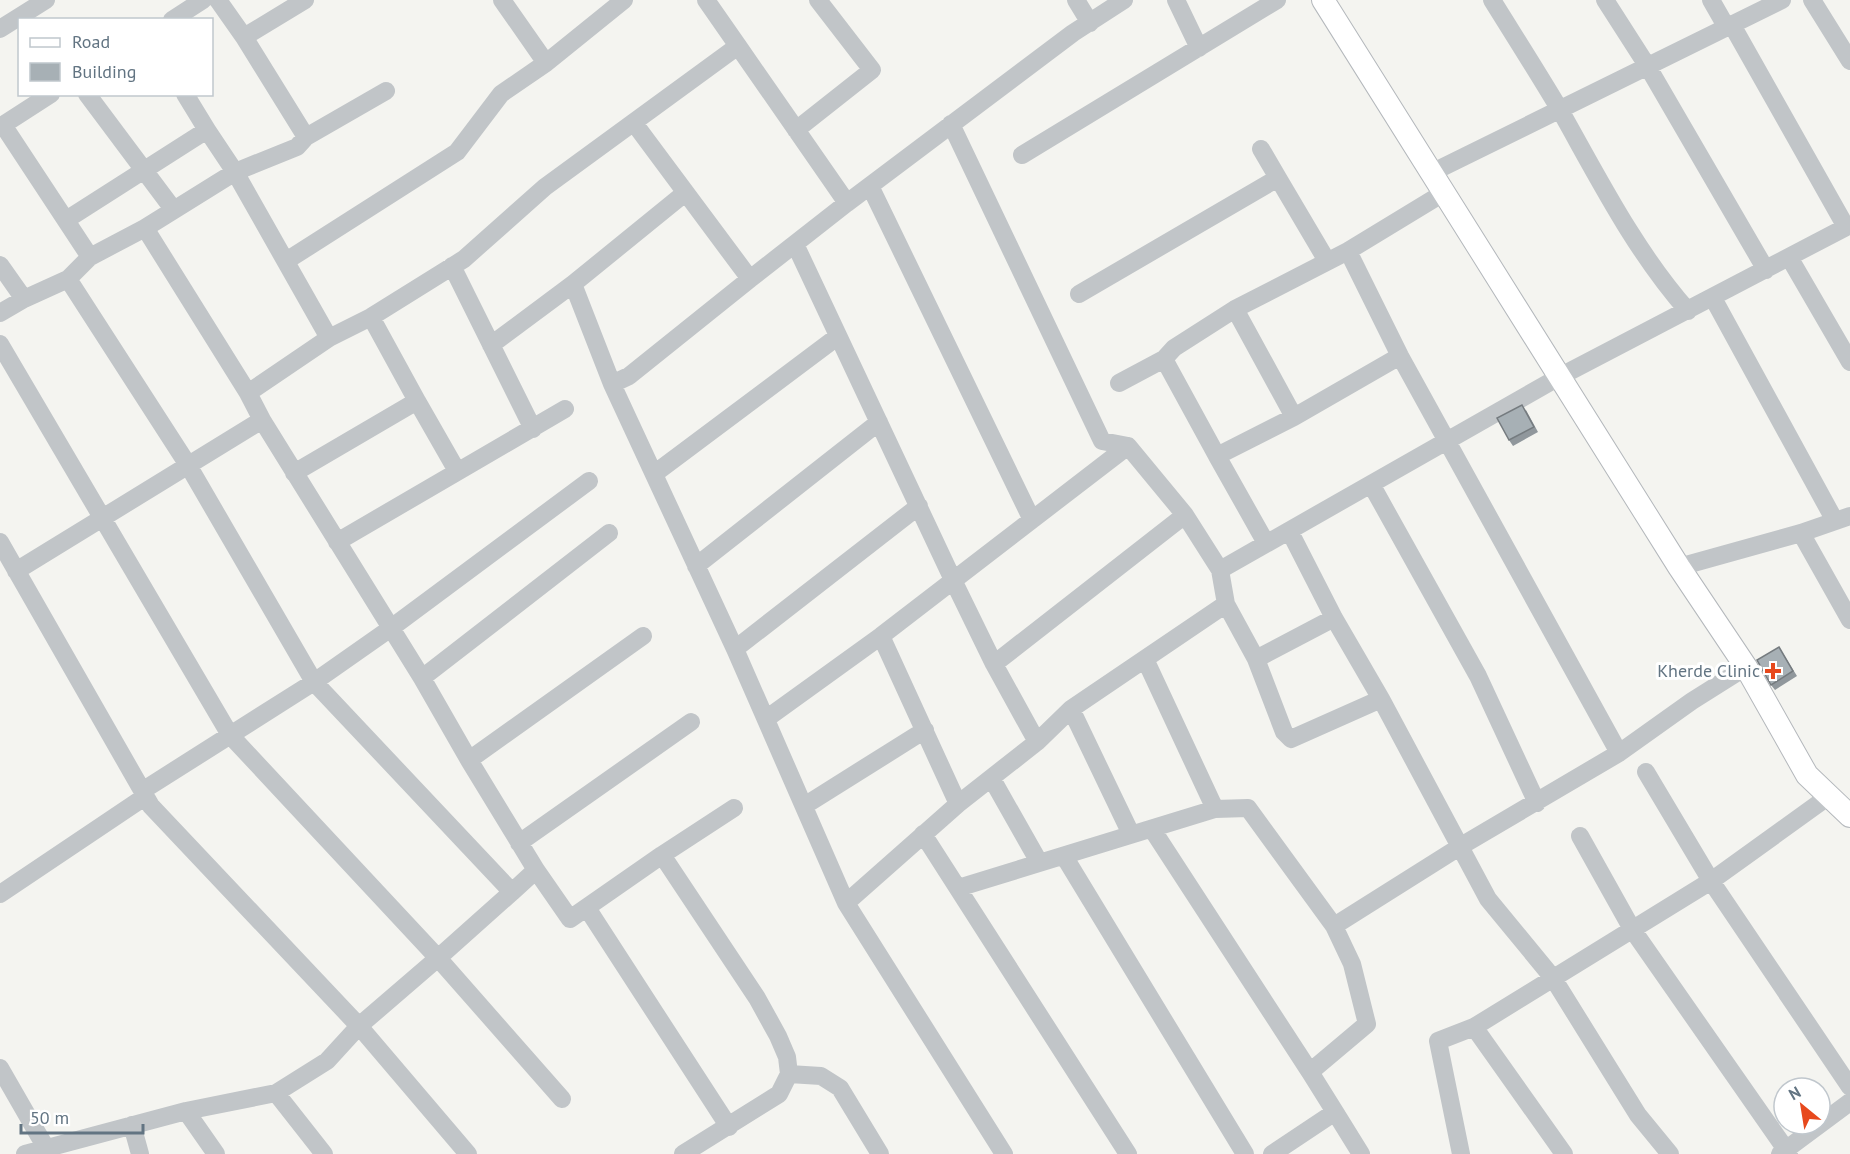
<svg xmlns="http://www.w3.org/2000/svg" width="1850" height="1154" font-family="'PT Sans',sans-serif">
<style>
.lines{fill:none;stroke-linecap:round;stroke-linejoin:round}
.major-casing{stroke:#b4b8bc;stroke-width:24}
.minor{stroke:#c1c5c8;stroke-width:18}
.major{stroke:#fff;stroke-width:22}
.wall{fill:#90979c}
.building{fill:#a7b0b5;stroke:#757b7f;stroke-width:1.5}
.poi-dot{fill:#e7491d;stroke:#fff;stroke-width:2}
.labels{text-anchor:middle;stroke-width:6;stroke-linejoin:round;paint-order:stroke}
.poi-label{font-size:18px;fill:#627482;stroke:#fff;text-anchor:end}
</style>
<rect width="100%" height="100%" fill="#f4f4f0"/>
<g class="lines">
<defs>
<path id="major" d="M1323,0L1679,567L1746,667L1807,775L1850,816"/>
</defs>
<use href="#major" class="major-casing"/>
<path class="minor" d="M218,0L244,37L305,0
M502,0L546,63
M1076,0L1090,23
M1176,0L1199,48
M1492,0C1515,37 1538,73 1560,110C1599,179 1635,251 1688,311
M1605,0L1648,67L1766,270
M1711,0L1727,28
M1812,0L1850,61
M172,20L203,0
M1732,25L1846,227
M0,29L46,0
M244,37L306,137
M738,46L847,203L1073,33L1124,0
M87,94L173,209
M634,123L750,279L847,203
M207,130L235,172L297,147L306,137L386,91
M796,130L872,70L818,0
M1261,149L1278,178
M1022,155L1277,0
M1433,172L1782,0
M870,186L1032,520
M1445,192L1348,251L1400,356L1619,753
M66,220L207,130L185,94
M145,228L248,393
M795,244L953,580L994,664L1037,742
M1789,257L1850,362
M286,261L457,152L501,94L546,63L624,0
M0,265L24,299L68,279L90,257L3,125L51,94
M452,266L533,429
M68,279L188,465L314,682L512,892L438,958L562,1099
M573,284L685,193
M1079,294L1278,178L1327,261
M1713,298L1835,521
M0,313L24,299
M329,338L371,317L464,259L545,187L738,46L706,0
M0,344L230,735L438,958L359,1026L327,1061L276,1093L186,1111L25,1154
M491,345L573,284L612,384L735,649L846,903L1004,1154
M1119,383L1164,359
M612,384L629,376L750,279
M417,401L457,471
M1294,417L1400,356
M262,420L391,628L589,481
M1217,456L1164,359L1174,348L1235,309
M294,473L417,401L371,317
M654,474L837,337
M1371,484L1478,676L1537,803
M1290,532L1334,618L1381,699L1488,899L1553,978L1638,1115L1670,1154
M1801,533L1850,620
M0,542L151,806L359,1026L468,1154
M337,542L565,409
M1266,543L1217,456L1294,417L1235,309L1348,251
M696,566L879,422
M1679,567L1801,533L1850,516
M1220,570L1559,377L1850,225
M16,571L262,420L248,393L329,338L235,172L145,228L90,257
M1226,604L1256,659L1284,732L1291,739L1381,699
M881,636L958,804
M735,649L919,506
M1145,659L1215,809
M1256,659L1334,618
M994,664L1185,515
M422,678L469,760L643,636
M1071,709L1131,834
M766,719L881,636L1128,446
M469,760L536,870L512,892
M1646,772L1711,881L1850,1087
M992,779L1039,862
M142,791L314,682L391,628L422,678L609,533
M804,806L925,730
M1152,829L1310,1072
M923,834L1128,1154
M1580,836L1632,929L1789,1154
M519,843L691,722
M662,855L734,808
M1064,856L1245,1154
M536,870L570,919L662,855L757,998L778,1036L787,1057L789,1074L779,1094L683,1154
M958,888L1215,809L1248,808L1334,926
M0,894L146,796
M846,903L958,804L1037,742L1071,709L1226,604L1220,570L1185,515L1128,446L1102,441L951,124
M587,908L729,1127
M1474,1027L1564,1154
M0,1068L46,1148
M789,1074L821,1076L840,1088L880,1154
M276,1093L324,1154
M186,1111L216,1154
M1335,1112L1361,1154
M132,1125L140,1154
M1272,1154L1335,1112L1310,1072L1367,1024L1352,964L1334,926L1461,846L1619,753L1692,701L1746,667
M1461,1154L1438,1041L1474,1027L1711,881L1829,796
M1780,1154L1850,1102"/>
<use href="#major" class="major"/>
</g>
<path class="wall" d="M1526,410L1538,432L1513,446L1509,440Z
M1779,647L1797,676L1775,690L1771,685Z"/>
<path class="building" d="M1522,405L1534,427L1509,440L1497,418Z
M1779,647L1793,671L1771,685L1757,660Z"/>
<path class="poi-dot" d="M1770 662h6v6h6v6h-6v6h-6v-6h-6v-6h6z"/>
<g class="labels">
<g class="poi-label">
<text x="1760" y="677">Kherde Clinic</text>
</g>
</g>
<rect x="18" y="18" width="195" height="78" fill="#ffffff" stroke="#c0c7cd" stroke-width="1.5"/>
<rect x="30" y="38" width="30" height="9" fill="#ffffff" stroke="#c0c7cd" stroke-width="1.5"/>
<text x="72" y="48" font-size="18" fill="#627482">Road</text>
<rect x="30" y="63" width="30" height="18" fill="#a7b0b5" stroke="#c0c7cd" stroke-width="1.5"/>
<text x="72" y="78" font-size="18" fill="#627482">Building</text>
<g transform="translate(1802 1106) rotate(330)"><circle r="28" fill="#ffffff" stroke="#c0c7cd" stroke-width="1.5"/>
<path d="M0-4.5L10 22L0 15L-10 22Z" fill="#e7491d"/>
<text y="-9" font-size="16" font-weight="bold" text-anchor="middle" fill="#627482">N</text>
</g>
<path d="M21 1124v9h122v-9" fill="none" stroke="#627482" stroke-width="3"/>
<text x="30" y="1124" font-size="18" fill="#627482" stroke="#ffffff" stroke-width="4.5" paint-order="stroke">50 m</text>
</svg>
